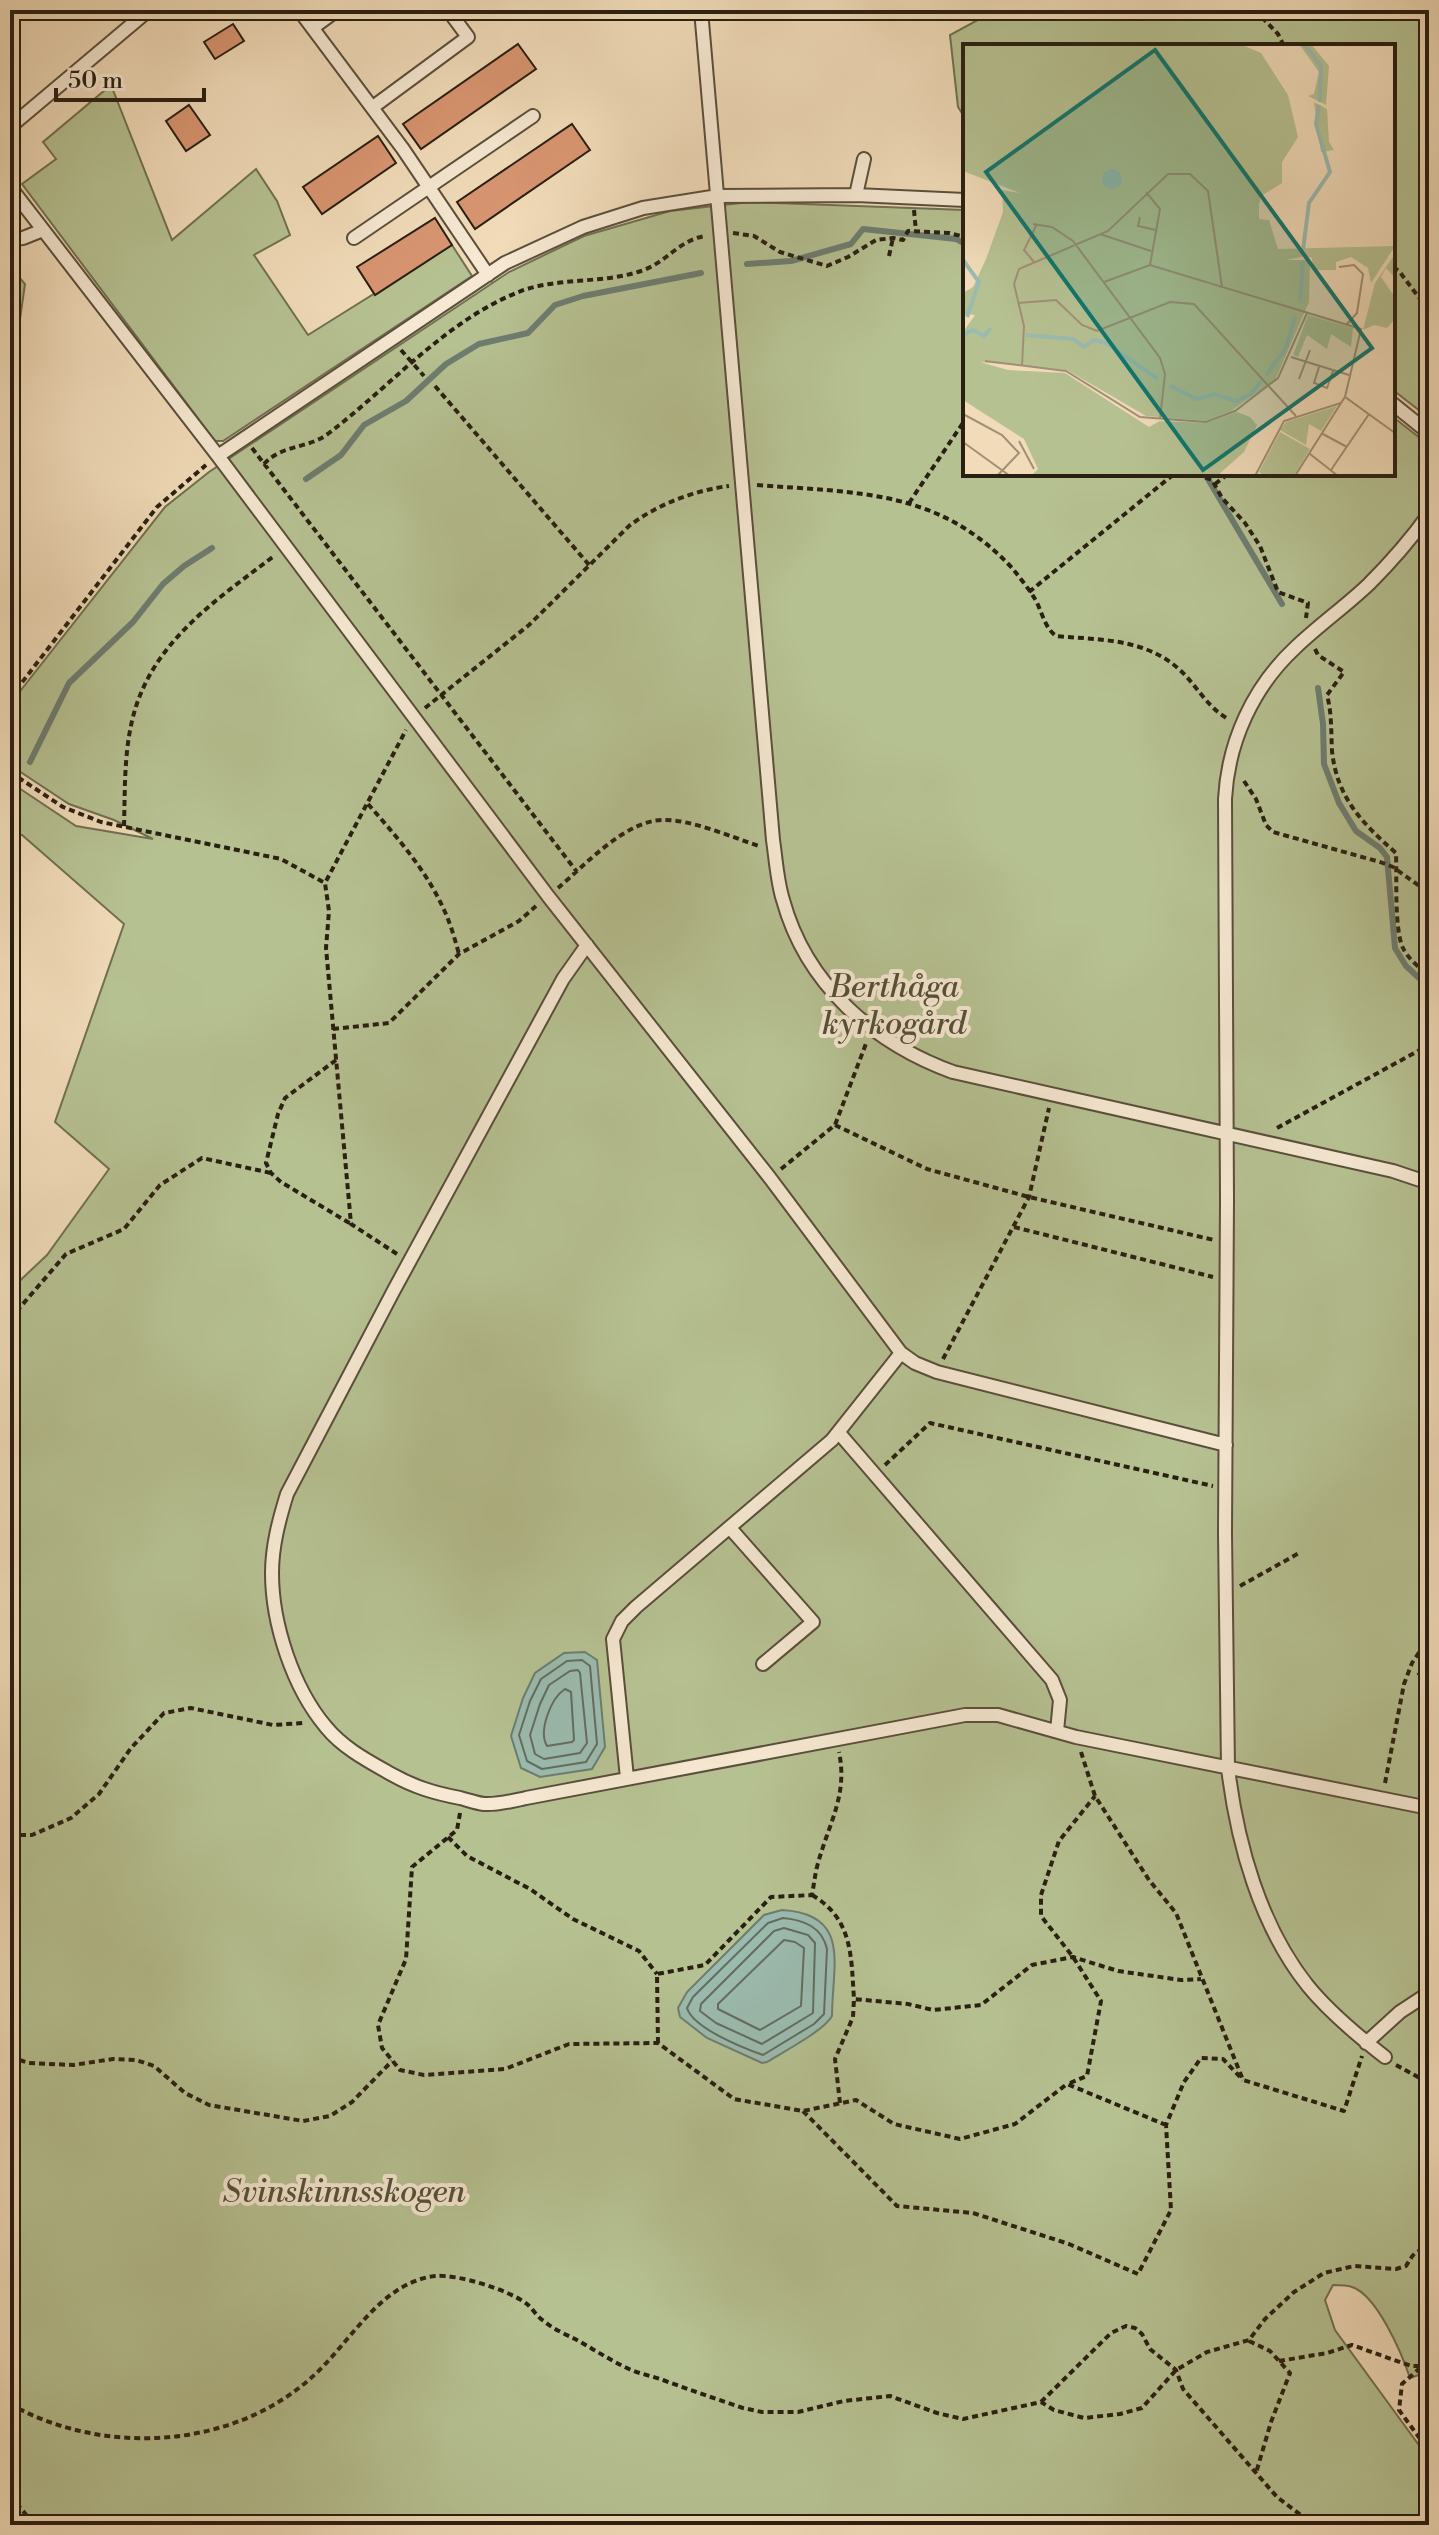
<svg xmlns="http://www.w3.org/2000/svg" width="1439" height="2535" font-family="'Libre Bodoni',serif">
<style>
.green{fill:#b6c192;stroke:#707052;stroke-width:2}
.water{fill:#9bbbaf;stroke:#6d7d70;stroke-width:2}
.lines{fill:none;stroke-linecap:round;stroke-linejoin:round}
.shore{stroke:#626d60;stroke-width:2}
.stream{stroke:#6d7d70;stroke-width:6}
.building{fill:#d89571;stroke:#291f12;stroke-width:2}
.lane-casing{stroke:#5b4e3c;stroke-width:16}
.path{stroke:#291f12;stroke-width:4;stroke-dasharray:6 4;stroke-linecap:butt}
.lane{stroke:#f6e8d2;stroke-width:12}
.labels{text-anchor:middle;stroke-width:8;stroke-linejoin:round;paint-order:stroke}
.park-label{font-size:32px;font-style:italic;fill:#535038;stroke:#f6e8d2}
.inset-river{fill:none;stroke:#9bbbaf;stroke-width:4}
.inset-road{fill:none;stroke:#a19076;stroke-width:2}
.view{fill:#0f766e;fill-opacity:0.15;stroke:#0f766e;stroke-width:4}
.inset-edge{fill:none;stroke:#291f12;stroke-width:4}
</style>
<rect width="100%" height="100%" fill="#f1dbb9"/>
<filter id="stains"><feTurbulence type="fractalNoise" baseFrequency=".0025" numOctaves="4"/><feColorMatrix values="0 0 0 0 .2 0 0 0 0 .09 0 0 0 0 .02 0 0 0 .5 -.17"/></filter>
<radialGradient id="worn" r=".72"><stop offset=".6" stop-color="#630" stop-opacity="0"/><stop offset="1" stop-color="#630" stop-opacity=".3"/></radialGradient>
<path class="green" d="M996,10H1429V418L1393,390V46H965V118L958,107L950,35Z
M111,85L172,240L256,169L277,201L290,235L254,255L308,335L452,245L472,276L223,441H215L22,184L56,159L43,142Z
M750,202L965,210V474H1393V417L1429,445V2362L1422,2374L1410,2378C1402,2354 1377,2295 1352,2287C1347,2285 1339,2285 1333,2285L1325,2300L1335,2330L1429,2459V2525H10V1290L47,1255L109,1169L55,1122L124,924L22,835L10,834V782L76,826L153,839L114,820L69,804L10,765V704L165,507L209,472L509,272L584,236L670,211Z
M10,267L25,284L14,361L10,364Z"/>
<path class="water" d="M585,1652L597,1660L605,1747L592,1769L540,1777L521,1768L511,1736L523,1698L535,1673L564,1653Z
M782,1910C852,1914 832,1966 832,2016C825,2030 783,2052 767,2062L762,2063L707,2038L680,2017L678,2008L687,1992L764,1915Z"/>
<g class="lines">
<path class="shore" d="M582,1660L590,1666L597,1744L586,1762L542,1769L527,1761L519,1735L530,1701L541,1679L567,1661Z
M570,1671L578,1670L580,1673L587,1743L580,1753L544,1759L535,1754L530,1735L540,1704L549,1685Z
M565,1689L571,1692L574,1740L572,1742L547,1746C538,1731 551,1698 565,1689Z
M783,1918C804,1920 822,1927 827,1949L824,2014L814,2024L763,2055C743,2048 693,2028 687,2008L693,1997L768,1923Z
M784,1928L808,1935L815,1943L813,2013L762,2044L716,2023L700,2011L701,2004L774,1931Z
M784,1940L795,1942L804,1948L801,2006L760,2030L718,2009V2004Z"/>
<path class="stream" d="M747,264L791,261L851,244L863,229L956,239L965,244
M1205,474L1282,604
M306,479L341,455L364,425L406,401L446,364L479,344L528,333L555,305L583,296L701,273
M1318,688L1323,724L1324,764L1339,803L1356,831L1380,848L1387,857L1395,948L1406,966L1429,987
M30,762L69,683L133,622L163,584L184,566L212,548"/>
</g>
<path class="building" d="M947,10H971L952,20Z
M233,24L244,41L215,59L204,42Z
M518,44L536,69L421,149L403,124Z
M189,105L210,135L186,151L166,121Z
M572,124L590,150L475,229L457,202Z
M378,136L396,163L322,214L303,187Z
M435,218L452,245L375,295L357,267Z
M1427,1662L1429,1664V1682L1418,1674Z"/>
<g class="lines">
<defs>
<path id="lane" d="M299,10L403,149L488,275
M701,10L773,840C776,860 777,881 783,900C806,984 873,1043 953,1072L1393,1171L1429,1183
M314,27L337,10
M373,107L468,37L448,10
M10,127L149,10
M10,187L218,456L548,896L770,1178L901,1353L915,1363L937,1372L1226,1445
M856,195L864,159
M354,238L533,116
M10,239L23,238L43,230
M1393,404L1429,433
M218,456L505,263L583,227L643,208L718,196L856,195L965,200
M587,945L563,979L394,1290L287,1494C279,1520 272,1546 272,1573C272,1624 293,1688 326,1727C343,1748 368,1761 391,1774C414,1787 434,1793 460,1798C468,1800 476,1803 484,1804C498,1805 512,1801 526,1798L965,1715H998L1076,1737L1429,1808
M839,1433L1052,1680L1060,1700L1057,1731
M730,1528L813,1622L763,1664
M627,1778L613,1639L622,1621L636,1607L832,1440L901,1353
M1366,2043L1400,2012L1429,1993
M1385,2057C1358,2036 1330,2013 1308,1986C1260,1926 1237,1843 1228,1768L1225,1533L1227,1200L1225,799C1228,742 1253,687 1295,648C1319,625 1346,606 1369,584C1391,562 1411,539 1429,514"/>
</defs>
<use href="#lane" class="lane-casing"/>
<path class="path" d="M1255,10L1278,34L1284,46
M1410,10L1429,21
M914,210L916,232
M733,233L754,236L780,252L827,266L848,257L876,240L893,238L903,240L908,231L949,233L965,237
M889,256L893,238
M1393,267L1399,271L1429,311
M401,350L424,376
M435,386L590,566
M252,448L577,872
M264,464C282,444 309,449 329,433C391,386 446,320 521,291C560,277 602,284 641,271C666,263 679,240 705,236
M1196,474L1212,480L1222,498L1245,523L1260,546L1278,592L1308,603L1306,618
M1215,484L1228,474
M757,485C858,493 939,489 1013,569C1020,578 1029,589 1035,599C1042,611 1044,627 1056,636C1100,640 1145,638 1180,670C1197,686 1207,707 1228,719
M909,503L965,420
M1029,592L1174,474
M1315,649L1318,655L1344,672L1327,695C1332,714 1331,732 1332,751C1337,798 1362,823 1396,853C1397,877 1394,929 1403,948C1408,959 1420,968 1429,976
M10,698L157,507L206,465
M425,708L529,625L629,526C656,505 695,490 729,486
M10,772L63,807L101,822L281,859L325,883
M1244,781L1256,799L1266,825L1273,832L1380,862L1393,867L1429,893
M368,804C397,837 427,871 445,912C451,925 455,940 459,954
M124,826C125,791 124,755 132,721C150,643 215,601 274,556
M558,888C585,865 625,821 662,820C691,819 731,837 759,846
M333,1029L389,1023L459,954L519,921L536,906
M336,1060L285,1098L278,1114L266,1163L271,1173L281,1182L351,1224
M835,1125L927,1169L1029,1197L1214,1240
M1277,1128L1429,1045
M781,1169L835,1125L867,1041
M1014,1227L1213,1277
M397,1254L351,1224L326,948L329,911L325,883L406,730
M10,1319L66,1254L124,1229L160,1185L202,1158L271,1173
M943,1359L1029,1197L1049,1108
M885,1465L930,1423L1213,1486
M1240,1586L1301,1552
M1081,1752L1095,1796L1149,1880L1176,1913L1243,2080L1344,2111L1362,2056
M1385,1783L1404,1684L1412,1663L1429,1638
M460,1813L457,1830L412,1867L406,1959L378,2025L382,2048L400,2070L424,2075L505,2069L569,2044L658,2043L734,2099L803,2111L856,2100L894,2124L960,2139L1015,2124L1067,2084L1166,2125
M10,1835H32L71,1818L99,1794L131,1748L164,1713L191,1708L273,1725L303,1723
M448,1837L467,1856L530,1889L573,1919L639,1951L657,1974
M812,1895C853,1919 851,1956 854,1999L908,2004L933,2010L981,2005L1032,1965L1073,1957L1118,1971L1181,1980L1201,1979
M658,2043L657,1974L705,1965L771,1897L812,1895C814,1884 815,1874 818,1863C829,1823 848,1795 839,1752
M10,2057L29,2063L73,2065L113,2059L136,2060L154,2066L185,2093L209,2105L303,2121L330,2116L352,2102L392,2061
M1396,2065L1429,2083
M1070,2083L1087,2076L1101,2001L1073,1957L1041,1916V1895L1059,1841L1095,1796
M840,2103L835,2059L853,2017L854,1999
M803,2111L897,2206L973,2213L1069,2244L1138,2274L1171,2210L1166,2125L1184,2082L1201,2058L1223,2059L1243,2080
M1249,2341L1270,2351L1290,2373L1271,2422L1256,2473
M1279,2361L1327,2353L1352,2345L1411,2366H1423
M1429,2363L1420,2368L1402,2384L1399,2410L1429,2451
M1041,2402L1111,2333L1126,2326L1135,2328L1142,2334L1150,2349L1176,2370L1183,2389L1277,2497L1314,2525
M10,2404C102,2456 230,2450 311,2378C350,2344 379,2283 435,2276C458,2274 509,2290 527,2304C533,2309 537,2317 544,2321C553,2329 565,2334 575,2339C593,2349 610,2360 629,2369C640,2374 652,2376 663,2380C690,2390 716,2399 743,2408L762,2412H798L844,2401L890,2396L937,2413L963,2419L1041,2402L1054,2410L1084,2418L1120,2414L1142,2408L1176,2370L1207,2352L1249,2340L1265,2319L1294,2292L1324,2273L1354,2266L1396,2269L1406,2266C1413,2255 1414,2250 1429,2249
M10,2496L35,2525"/>
<use href="#lane" class="lane"/>
</g>
<g class="labels">
<g class="park-label">
<text x="894" y="997">Berthåga<tspan x="894" dy="37">kyrkogård</tspan></text>
<text x="344" y="2202">Svinskinnsskogen</text>
</g>
</g>
<g transform="translate(963 44)">
<rect width="432" height="432" fill="#f1dbb9"/>
<path d="M0,0H277L298,9L325,51L335,93L319,118V139L298,152L296,160V175L306,176L315,205L432,202L408,239L405,224L388,213L373,218V226H350L349,214L342,212L323,216H347L346,258L312,336L268,367L243,377L183,372L104,326L17,318L45,326L102,329L186,383L197,377L243,379L274,368L287,373L294,381L281,408L254,432H68L75,425L61,395L0,356V288L12,271L3,270L0,275V249L10,243L23,215L40,168L39,146L57,149L0,127ZM336,0H348L366,22L363,61L345,52L351,50L356,28ZM351,58L364,65L366,98L371,106L358,108ZM432,210V234L423,224L418,233L432,253V275L424,284L411,281L400,286L412,239ZM345,271L390,284L388,303L368,290L364,305L344,291L335,313L330,311ZM374,362L358,387L346,380L343,401L317,386L323,378ZM317,388L347,405L331,432H302L296,428Z" fill="#b6c192"/>
<path d="M139 135a10 10 0 1 1 20 0a10 10 0 1 1-20 0Z" fill="#9bbbaf"/>
<path class="inset-river" d="M341,0L358,22L357,58M340,206L346,159L367,128L353,80L356,61M0,216L16,238L4,273M337,257L340,217M2,290L10,286L21,292L28,284M63,291L110,295L121,303L131,296L143,299L195,335M303,331L323,304L332,273M207,342L234,355L251,350L273,357L288,350L298,337"/>
<path class="inset-road" d="M183,148L197,165L187,221M177,173L175,182L193,186M70,180L89,183L110,197L197,314L202,330L197,375M137,190L188,207M71,218L61,206L74,180M376,223L391,221L400,230L394,269L384,280M141,238L187,221L398,285L382,353M55,259L93,256L119,281L134,287L207,258L231,260L333,372M328,313L386,331M22,317L103,327L177,373L243,378L272,367L315,334L344,269M59,321L61,282L51,240L56,225L145,187L205,130H227L245,147L259,243M356,323L351,339L364,344L370,327M336,335L347,306M0,370L39,391L56,409L34,432M358,389L384,403M56,397L71,425M0,398L47,432M347,410L375,432M368,426L406,370M292,432L321,377L378,359L382,353L432,389M332,432L378,359"/>
<path class="view" d="M192,6L409,304L240,426L23,128Z"/>
<rect width="432" height="432" class="inset-edge"/>
</g>
<rect width="1439" height="2535" fill="none" stroke="#f1dbb9" stroke-width="40"/>
<rect x="12" y="12" width="1415" height="2511" fill="none" stroke="#291f12" stroke-width="4"/>
<rect x="20" y="20" width="1399" height="2495" fill="none" stroke="#291f12" stroke-width="2"/>
<path d="M56 88v12h148v-12" fill="none" stroke="#291f12" stroke-width="4"/>
<text x="68" y="88" font-size="24" fill="#291f12" stroke="#f6e8d2" stroke-width="6" paint-order="stroke">50 m</text>
<rect width="100%" height="100%" filter="url(#stains)"/>
<rect width="100%" height="100%" fill="url(#worn)"/>
</svg>
